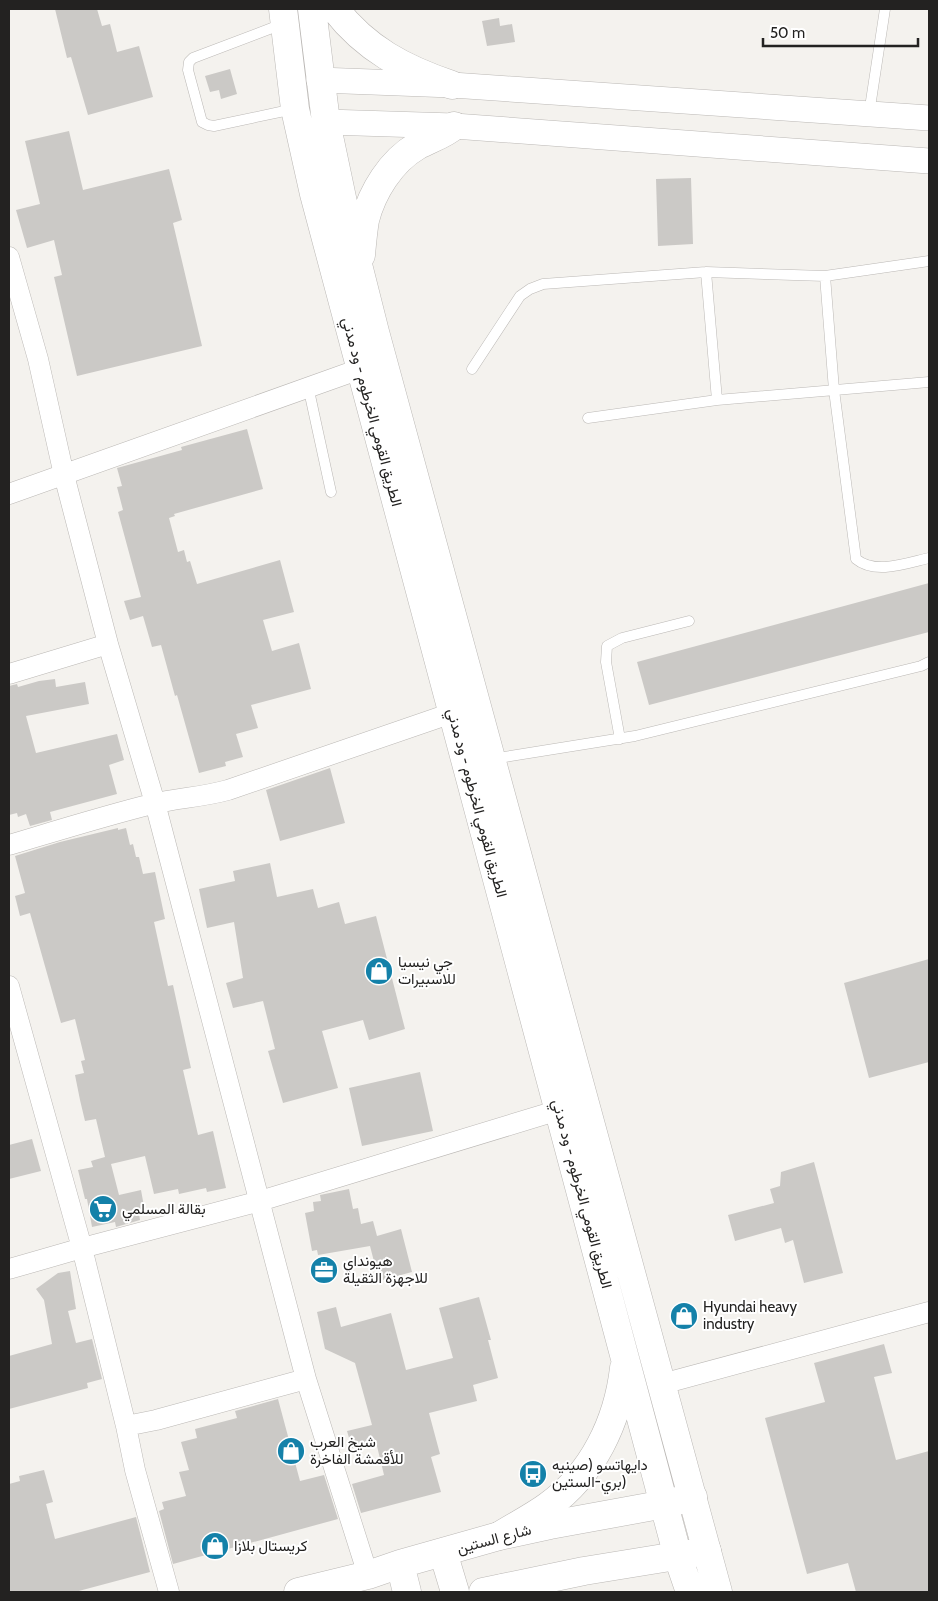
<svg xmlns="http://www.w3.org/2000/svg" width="938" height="1601" font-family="Cabin,Vazirmatn,sans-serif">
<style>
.building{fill:#cbc9c6}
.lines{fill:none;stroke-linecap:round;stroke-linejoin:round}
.service-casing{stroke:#bbb8b5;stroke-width:11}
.minor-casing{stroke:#bbb8b5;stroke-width:21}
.tertiary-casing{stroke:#bbb8b5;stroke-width:26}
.secondary-casing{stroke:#bbb8b5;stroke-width:29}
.trunk-casing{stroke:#bbb8b5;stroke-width:29}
.service{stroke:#fff;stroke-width:10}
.minor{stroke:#fff;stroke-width:20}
.tertiary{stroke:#fff;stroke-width:25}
.secondary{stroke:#fff;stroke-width:28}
.trunk{stroke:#fff;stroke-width:28}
.labels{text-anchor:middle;stroke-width:4;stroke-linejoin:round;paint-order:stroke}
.street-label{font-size:15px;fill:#232221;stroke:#fff}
.poi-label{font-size:15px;fill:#232221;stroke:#fff;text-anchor:start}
</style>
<rect width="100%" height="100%" fill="#f4f2ee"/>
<path class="building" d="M55,9H97L102,26L110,24L117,52L139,46L153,97L88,115L71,57L67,58Z
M499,18L500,26L512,24L515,42L487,46L482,21Z
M230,69L237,94L221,99L219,90L210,92L205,76Z
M69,131L83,190L169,169L182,220L173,223L202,346L77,376L54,277L62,275L54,240L27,248L16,210L40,204L25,141Z
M691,178L693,244L658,246L656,179Z
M247,429L263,489L174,514L175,516L169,518L178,552L184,550L187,562L190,561L197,584L280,560L294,612L263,620L272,651L299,643L311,689L251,705L258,728L236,734L243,757L225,762L226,766L199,773L177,695L175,696L161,645L152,647L143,616L130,620L124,601L141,597L118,512L123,510L117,487L122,486L117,468L182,450L181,447Z
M929,583V632L649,705L637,662Z
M55,679L56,687L85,682L89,704L26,716L36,753L117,734L124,760L109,765L117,794L50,812L52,820L30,826L26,814L18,817L17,813L9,815V686L17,684L18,687L39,681Z
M330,768L345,823L280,841L266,790Z
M118,828V830L126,828L130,845L133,844L136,857H139L143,874L155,872L165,919L154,922L168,986L173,985L191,1068L183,1070L198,1135L213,1131L226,1188L207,1192L206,1188L179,1194L178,1189L154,1194L145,1156L111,1164L119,1195L141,1190L145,1212L139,1214L140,1220L116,1227L115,1222L92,1227L87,1199H85L78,1170L93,1167L91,1161L105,1157L96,1119L85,1121L80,1100L75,1075L84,1073L81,1061L85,1060L75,1019L61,1023L30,913L20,916L15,896L25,893L15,856L60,842Z
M270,863L277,897L313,889L318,908L339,902L345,924L376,916L405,1029L369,1040L363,1020L322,1031L338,1088L283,1103L268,1051L275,1049L263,1001L233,1008L226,983L243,978L234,922L207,928L199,889L235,881L233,871Z
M929,959V1062L869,1078L844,983Z
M420,1072L433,1131L362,1146L349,1088Z
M32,1139L41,1171L9,1179V1145Z
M814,1162L843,1273L804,1283L793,1240L785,1243L781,1228L735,1241L728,1215L774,1203L770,1189L780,1186L781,1172Z
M349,1189L353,1209L358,1208L361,1224L373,1221L377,1236L401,1229L412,1272L379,1281L370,1246L318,1255L317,1250L312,1251L305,1213L314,1211L313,1202L321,1201L320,1195Z
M70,1271L76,1309L68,1311L76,1343L92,1339L102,1379L87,1383L88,1388L9,1409V1356L52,1344L44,1300L36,1289L58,1273Z
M479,1297L491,1340H488L498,1378L473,1385L477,1401L429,1413L440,1454L431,1457L441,1492L361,1513L352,1484L384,1475L376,1442L352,1448L347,1431L372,1425L355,1363L325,1349L317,1312L336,1307L341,1327L391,1313L406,1370L453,1358L439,1308Z
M884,1344L892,1373L874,1377L896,1460L929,1451V1592H856L848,1563L807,1574L765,1418L825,1402L814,1363Z
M278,1399L300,1481L324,1475L338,1519L173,1564L159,1511L164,1509L162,1502L186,1496L179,1472L189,1470L181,1442L197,1438L195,1429L237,1418L235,1411Z
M44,1470L53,1502L46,1504L55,1539L136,1517L150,1572L75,1592H9V1484L20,1481L19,1476Z"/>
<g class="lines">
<defs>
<path id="service" d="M285,23L193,58L189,62L188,70L202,122L208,125L214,126L294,109
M869,114L885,9
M706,272L717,400
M825,276L834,390L856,559C875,575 907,563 929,558
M472,369L520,296L530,289L543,284L706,272L825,276L929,261
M308,386L331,492
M588,418L717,400L929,382
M620,739L606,662L607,646L622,638L689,621
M492,759L635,736L921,666L929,662"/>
<path id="minor" d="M9,257L38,359L64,475L108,644L155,803L306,1379L368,1575
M9,494L360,369
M9,674L108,644
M9,845C56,831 104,816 152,804C177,798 203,797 228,790L452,713
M9,986L82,1248L126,1426L135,1470L169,1592
M9,1269L82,1248L260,1201L559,1110
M662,1384L929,1312
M126,1426L156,1420L306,1379"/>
<path id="tertiary" d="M319,80L452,85L929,118
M326,122L454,126L929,161"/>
<path id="secondary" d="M443,1552L455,1592
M400,1564L407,1592
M298,1592L368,1575L400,1564L499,1536L550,1525L665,1504L693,1497
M483,1592L584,1571L707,1551"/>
<path id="trunk" d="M283,9L295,109L314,194L678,1557L690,1592
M312,9L326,122L346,217L375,332L718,1592
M335,9C366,49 404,69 452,85
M361,255C362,244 363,232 365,220C372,192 391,161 417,146C429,139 444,135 454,126
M499,1536C515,1526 533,1517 548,1506C593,1474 618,1421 624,1368
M503,1588L539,1592"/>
</defs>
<use href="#service" class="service-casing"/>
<use href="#minor" class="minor-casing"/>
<use href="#tertiary" class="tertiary-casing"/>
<use href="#secondary" class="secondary-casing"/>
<use href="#trunk" class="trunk-casing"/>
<use href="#service" class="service"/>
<use href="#minor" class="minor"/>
<use href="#tertiary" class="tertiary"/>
<use href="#secondary" class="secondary"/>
<use href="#trunk" class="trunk"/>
</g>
<defs>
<symbol id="shop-disc" viewBox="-11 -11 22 22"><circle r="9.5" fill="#1481a9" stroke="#fff"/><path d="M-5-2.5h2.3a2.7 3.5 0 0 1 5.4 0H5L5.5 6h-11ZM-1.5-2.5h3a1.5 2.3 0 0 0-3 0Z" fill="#fff"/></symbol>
<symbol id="supermarket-disc" viewBox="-11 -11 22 22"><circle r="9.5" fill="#1481a9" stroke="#fff"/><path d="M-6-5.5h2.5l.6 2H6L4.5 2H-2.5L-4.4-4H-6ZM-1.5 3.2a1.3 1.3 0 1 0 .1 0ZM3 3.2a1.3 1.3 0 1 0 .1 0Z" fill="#fff"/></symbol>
<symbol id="office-disc" viewBox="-11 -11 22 22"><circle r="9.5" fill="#1481a9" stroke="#fff"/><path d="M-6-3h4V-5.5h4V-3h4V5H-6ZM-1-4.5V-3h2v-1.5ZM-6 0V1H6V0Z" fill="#fff"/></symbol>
<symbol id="bus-disc" viewBox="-11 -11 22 22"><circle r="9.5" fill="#1481a9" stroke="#fff"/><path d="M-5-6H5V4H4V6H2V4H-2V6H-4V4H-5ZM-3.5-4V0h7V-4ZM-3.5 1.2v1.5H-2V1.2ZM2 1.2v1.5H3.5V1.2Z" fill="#fff"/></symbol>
</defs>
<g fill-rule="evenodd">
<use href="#shop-disc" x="363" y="955" width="32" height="32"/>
<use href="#supermarket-disc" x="87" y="1193" width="32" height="32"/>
<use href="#office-disc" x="308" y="1254" width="32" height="32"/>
<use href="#shop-disc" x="668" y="1300" width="32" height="32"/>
<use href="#shop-disc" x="275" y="1435" width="32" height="32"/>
<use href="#bus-disc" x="517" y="1458" width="32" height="32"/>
<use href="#shop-disc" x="199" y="1530" width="32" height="32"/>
</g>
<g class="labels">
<g class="street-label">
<text transform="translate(372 412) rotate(75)" y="5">الطريق القومي الخرطوم - ود مدني</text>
<text transform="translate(477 803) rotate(75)" y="5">الطريق القومي الخرطوم - ود مدني</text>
<text transform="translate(582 1194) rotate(75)" y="5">الطريق القومي الخرطوم - ود مدني</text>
<text transform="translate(494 1539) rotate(-15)" y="5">شارع الستين</text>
</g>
<g class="poi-label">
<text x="398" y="967">جي نيسيا<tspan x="398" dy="17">للاسبيرات</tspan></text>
<text x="122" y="1214">بقالة المسلمي</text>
<text x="343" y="1266">هيونداي<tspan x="343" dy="17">للاجهزة الثقيلة</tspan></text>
<text x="703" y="1312">Hyundai heavy<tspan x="703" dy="17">industry</tspan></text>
<text x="310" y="1447">شيخ العرب<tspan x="310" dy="17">للأقمشة الفاخرة</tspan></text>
<text x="552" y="1470">دايهاتسو (صينيه<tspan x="552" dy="17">بري-الستين)</tspan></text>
<text x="234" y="1551">كريستال بلازا</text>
</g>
</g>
<rect width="938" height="1601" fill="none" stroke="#232221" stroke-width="20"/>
<path d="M763 38v8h155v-8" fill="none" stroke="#232221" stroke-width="2.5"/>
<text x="770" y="38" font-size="15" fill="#232221" stroke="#ffffff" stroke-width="4" paint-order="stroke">50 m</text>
</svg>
